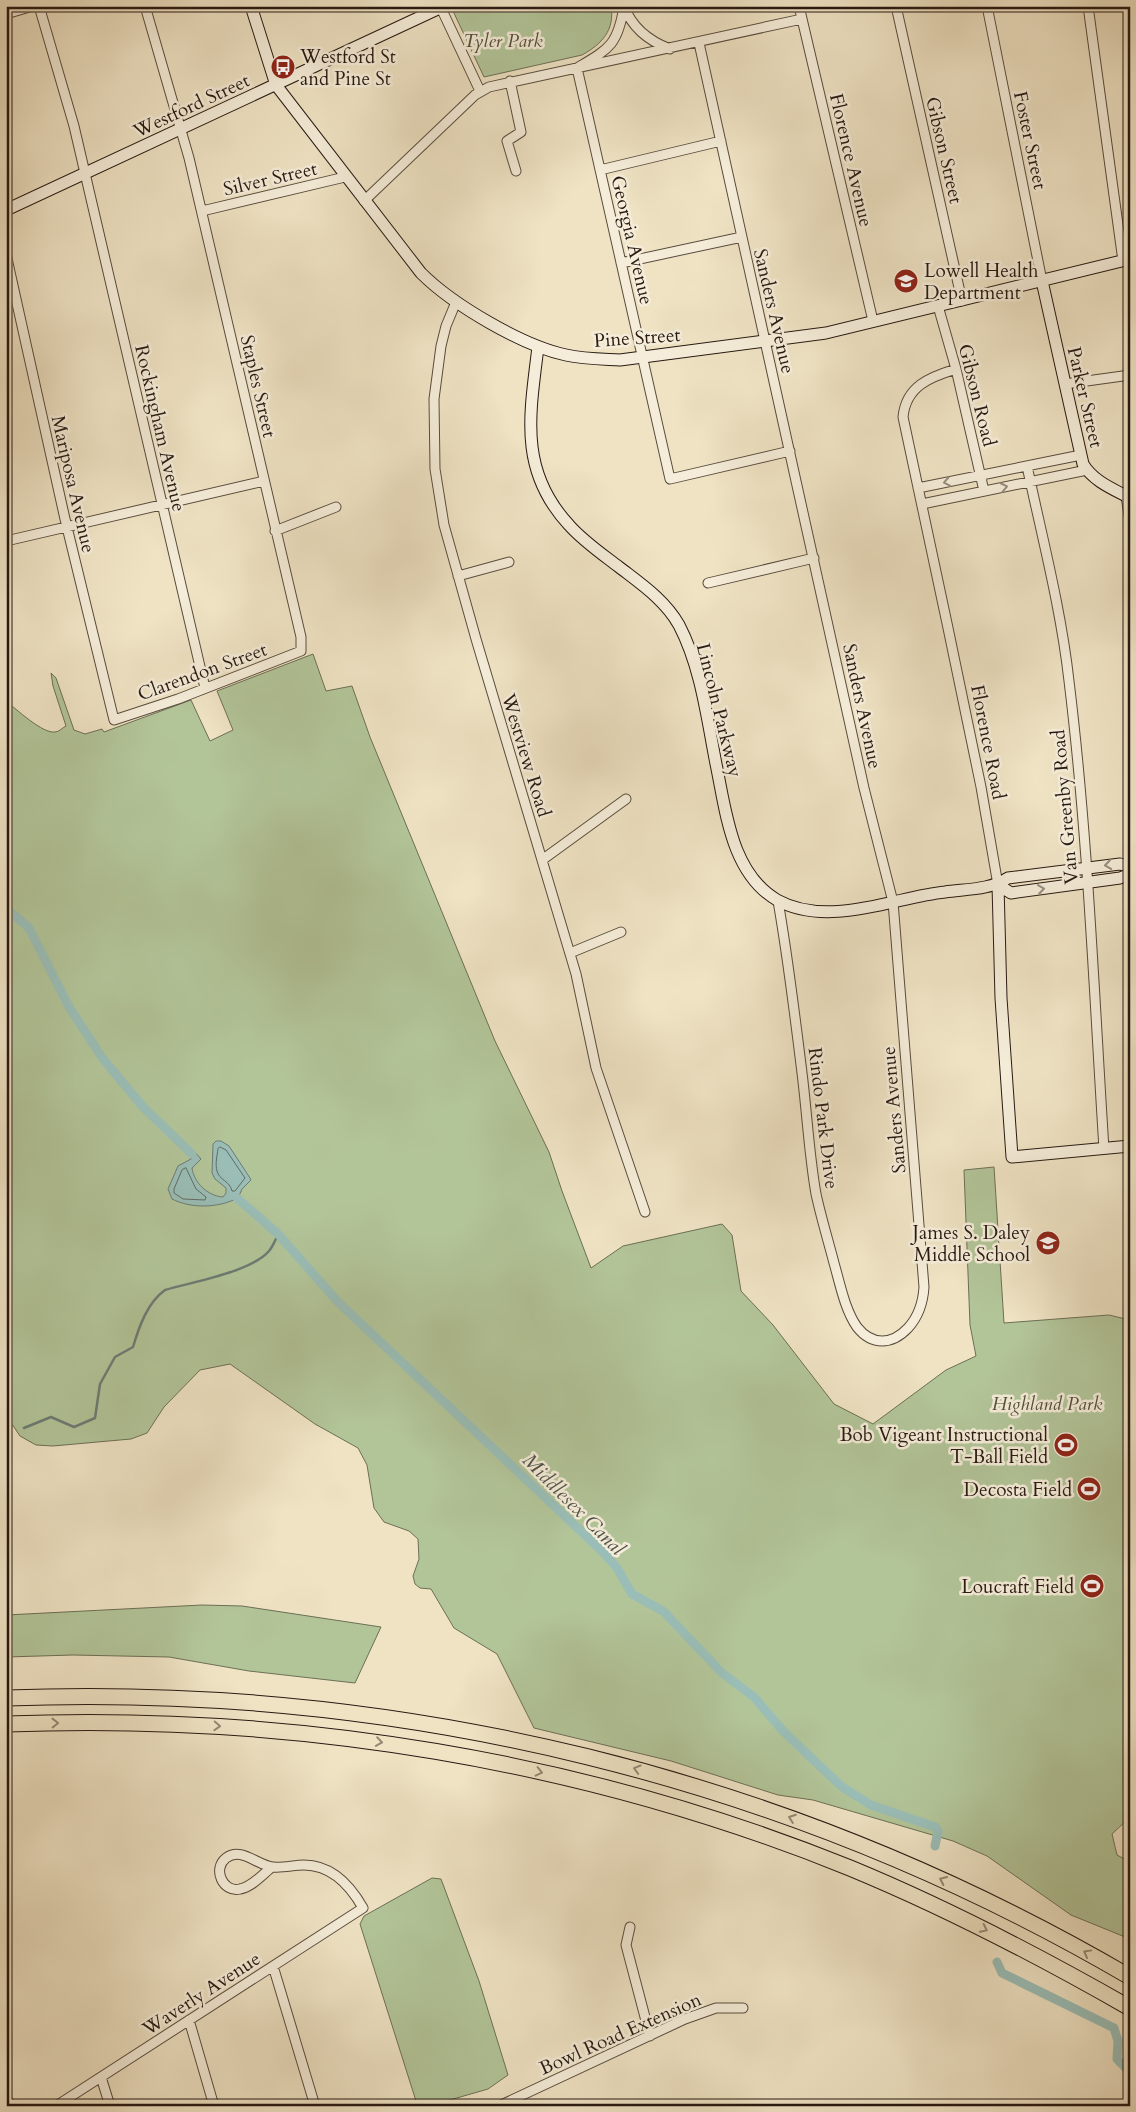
<svg xmlns="http://www.w3.org/2000/svg" width="1136" height="2112" font-family="Cardo,serif">
<style>
.green{fill:#b2c599;stroke:#6c6f56}
.water{fill:#9abeb7;stroke:#6c7c75}
.lines{fill:none;stroke-linecap:round;stroke-linejoin:round}
.shore{stroke:#606c64;stroke-width:1}
.stream{stroke:#6c7c75;stroke-width:2.5}
.canal{stroke:#9abeb7;stroke-width:9}
.street-casing{stroke:#594c3e;stroke-width:11}
.secondary-casing{stroke:#271912;stroke-width:13}
.highway-casing{stroke:#271912;stroke-width:17}
.street{stroke:#f5edd9;stroke-width:9}
.secondary{stroke:#f5edd9;stroke-width:11}
.highway{stroke:#efe3c4;stroke-width:15}
.oneway{stroke:#988e7f}
.oneway2{stroke:#958874}
.labels{text-anchor:middle;stroke-width:5;stroke-linejoin:round;paint-order:stroke}
.park-label{font-size:19px;font-style:italic;fill:#514d3a;stroke:#f5edd9}
.poi-label{font-size:19px;fill:#271912;stroke:#f5edd9;text-anchor:end}
.street-label{font-size:19px;fill:#271912;stroke:#f5edd9}
.water-label{font-size:20px;font-style:italic;fill:#4f534c;stroke:#f5edd9}
</style>
<rect width="100%" height="100%" fill="#efe3c4"/>
<filter id="stains"><feTurbulence type="fractalNoise" baseFrequency=".004" numOctaves="4"/><feColorMatrix values="0 0 0 0 .2 0 0 0 0 .09 0 0 0 0 .02 0 0 0 .5 -.17"/></filter>
<radialGradient id="worn" r=".72"><stop offset=".6" stop-color="#630" stop-opacity="0"/><stop offset="1" stop-color="#630" stop-opacity=".3"/></radialGradient>
<path class="green" d="M463,6H611C615,30 602,44 582,55L484,77L453,11Z
M313,654L326,691L352,686L370,737L495,1041L549,1152L562,1191L591,1268L623,1246L722,1224L732,1235L741,1291L773,1325L834,1404L873,1424L946,1370L976,1356L970,1325L964,1170L994,1167L1004,1323L1109,1315L1130,1320V1666L1128,1670L1130,1680V1817L1112,1834L1117,1855L1130,1862V1939L1071,1915L987,1856L953,1841L813,1800L778,1795L671,1761L534,1728L497,1654L454,1628L431,1589L420,1588L415,1584L413,1576L419,1559L418,1539L409,1531L384,1522L374,1508L367,1465L358,1448L315,1424L230,1364L200,1370L164,1407L147,1433L131,1439L53,1446L36,1445L20,1436L6,1415V701C16,709 43,734 55,732C59,732 62,728 66,726L53,686L51,673L56,678L74,730L85,734L102,729L104,732L191,700L210,741L233,730L217,691Z
M202,1605L242,1606L381,1627L355,1683L249,1671L169,1657L73,1655L6,1657V1615Z
M432,1878L441,1879L479,1981L508,2075L488,2089L429,2106L416,2101L360,1924L364,1916Z"/>
<path class="water" d="M216,1141H221L229,1146L250,1178L251,1180L242,1189L238,1198C218,1208 192,1209 172,1199L168,1189L178,1166L191,1159L193,1150L201,1159L192,1168C194,1183 208,1196 223,1197L226,1193V1188L215,1179L212,1173L213,1144Z"/>
<g class="lines">
<path class="shore" d="M220,1147L226,1150L245,1178L235,1191H232C230,1181 219,1180 217,1171C215,1164 217,1156 218,1149Z
M186,1168L196,1189L206,1197L205,1200L183,1199L174,1193V1189L182,1170Z"/>
<path class="stream" d="M24,1428L51,1417L74,1427L95,1418L100,1384L115,1357L133,1347C139,1327 147,1303 165,1290C192,1282 251,1272 269,1251C273,1246 276,1239 278,1234"/>
<path class="canal" d="M6,908L29,928L69,1007L103,1059L144,1108L192,1154
M237,1198L278,1234L338,1302L604,1553L617,1568L632,1594L663,1611L722,1673L754,1697L783,1731L842,1787L871,1805L935,1827L938,1831L935,1846
M997,1962L1002,1973L1114,2028L1118,2041L1117,2059L1130,2072"/>
<defs>
<path id="street" d="M39,6L74,126L205,688
M624,6C618,45 609,49 577,68L670,479L790,451
M624,6C632,28 649,41 670,49
M799,6L873,321
M896,6L962,301
M987,6L1042,281
M1088,6L1123,261
M441,8L480,91
M6,14L33,6
M699,43L864,788L893,902L924,1287C923,1303 919,1316 908,1328C892,1345 872,1346 857,1327C845,1310 840,1284 834,1263C828,1240 821,1217 816,1194C809,1154 807,1113 802,1073C795,1016 788,958 778,901
M510,81L521,132L507,141L516,171
M600,170L721,141
M364,201L475,95L489,87L802,19
M202,211L345,177
M6,254L65,519L114,720L178,699L301,651V637L189,158L145,6
M621,263L742,237
M456,302L446,326L441,346L434,399L435,469L444,525L476,639L576,974L596,1068L645,1212
M938,306L956,369L984,491
M956,369C930,377 906,386 903,417L948,628L981,787L998,885
M1065,384L1130,375
M1027,466C1042,537 1061,609 1069,681C1088,836 1094,993 1104,1149
M918,488L1081,455
M1126,496L1130,522
M922,504L1087,470
M275,531L336,507
M6,541L264,481
M458,576L509,562
M708,583L814,558
M542,860L626,799
M570,953L621,932
M630,1927L626,1945L650,2036
M273,1966L315,2106
M189,2020L214,2106
M101,2077L110,2106
M56,2106L363,1908C350,1885 331,1865 304,1865C294,1865 283,1868 273,1867C258,1866 241,1846 226,1858C212,1869 223,1893 240,1889C252,1887 263,1874 272,1867
M499,2106L685,2019L716,2008H743"/>
<path id="secondary" d="M251,6L276,85L421,273C453,305 523,346 566,355C584,359 602,359 620,360L826,333L1130,259
M6,210L444,6
M1042,281L1083,464C1093,481 1113,489 1130,498
M538,347C530,414 518,470 569,525C583,541 602,554 619,567C641,584 665,600 679,625C701,667 707,718 716,764C726,811 731,873 777,900C811,919 854,911 889,903C907,899 926,894 945,892C966,889 990,890 1008,878L1120,864L1130,866
M998,885L1001,998L1012,1157L1130,1146
M998,885L1011,893L1120,878L1130,874
M6,2100L10,2106"/>
<path id="highway" d="M6,1698C401,1683 788,1777 1130,1977
M6,1724C294,1713 583,1760 850,1868C947,1908 1039,1956 1130,2008"/>
</defs>
<use href="#street" class="street-casing"/>
<use href="#secondary" class="secondary-casing"/>
<use href="#highway" class="highway-casing"/>
<use href="#street" class="street"/>
<use href="#secondary" class="secondary"/>
<use href="#highway" class="highway"/>
</g>
<defs><path id="oneway-chevron" d="M-2-3.5L2.5 0L-2 3.5" fill="none" stroke-width="1.6" stroke-linecap="round" stroke-linejoin="round" transform="scale(1.25)"/></defs>
<g class="oneway">
<use href="#oneway-chevron" transform="translate(947 482) rotate(169)"/>
<use href="#oneway-chevron" transform="translate(1004 487) rotate(-12)"/>
<use href="#oneway-chevron" transform="translate(1108 865) rotate(172)"/>
<use href="#oneway-chevron" transform="translate(1041 889) rotate(-8)"/>
</g>
<g class="oneway2">
<use href="#oneway-chevron" transform="translate(55 1723) rotate(-1)"/>
<use href="#oneway-chevron" transform="translate(217 1726) rotate(3)"/>
<use href="#oneway-chevron" transform="translate(379 1742) rotate(8)"/>
<use href="#oneway-chevron" transform="translate(637 1769) rotate(-164)"/>
<use href="#oneway-chevron" transform="translate(539 1772) rotate(13)"/>
<use href="#oneway-chevron" transform="translate(792 1818) rotate(-160)"/>
<use href="#oneway-chevron" transform="translate(943 1880) rotate(-155)"/>
<use href="#oneway-chevron" transform="translate(984 1929) rotate(26)"/>
<use href="#oneway-chevron" transform="translate(1087 1953) rotate(-151)"/>
</g>
<defs>
<symbol id="bus-disc" viewBox="-11 -11 22 22"><circle r="9.5" fill="#8f2418" stroke="#f5edd9"/><path d="M-5-6H5V4H4V6H2V4H-2V6H-4V4H-5ZM-3.5-4V0h7V-4ZM-3.5 1.2v1.5H-2V1.2ZM2 1.2v1.5H3.5V1.2Z" fill="#fff"/></symbol>
<symbol id="school-disc" viewBox="-11 -11 22 22"><circle r="9.5" fill="#8f2418" stroke="#f5edd9"/><path d="M0-5L7-2L0 1L-7-2ZM-4 1L0 2.5L4 1V4Q0 6-4 4Z" fill="#fff"/></symbol>
<symbol id="stadium-disc" viewBox="-11 -11 22 22"><circle r="9.5" fill="#8f2418" stroke="#f5edd9"/><path d="M0-5a6.5 5 0 1 0 0 10a6.5 5 0 1 0 0-10ZM-3.5-1.8h7v3.6h-7Z" fill="#fff"/></symbol>
</defs>
<g fill-rule="evenodd">
<use href="#bus-disc" x="269" y="53" width="28" height="28"/>
<use href="#school-disc" x="892" y="267" width="28" height="28"/>
<use href="#school-disc" x="1034" y="1229" width="28" height="28"/>
<use href="#stadium-disc" x="1052" y="1431" width="28" height="28"/>
<use href="#stadium-disc" x="1075" y="1475" width="28" height="28"/>
<use href="#stadium-disc" x="1078" y="1572" width="28" height="28"/>
</g>
<g class="labels">
<g class="park-label">
<text x="503" y="47">Tyler Park</text>
<text x="1047" y="1410">Highland Park</text>
</g>
<g class="poi-label">
<text x="300" y="63" text-anchor="start">Westford St<tspan x="300" dy="22">and Pine St</tspan></text>
<text x="924" y="277" text-anchor="start">Lowell Health<tspan x="924" dy="22">Department</tspan></text>
<text x="1030" y="1239">James S. Daley<tspan x="1030" dy="22">Middle School</tspan></text>
<text x="1048" y="1441">Bob Vigeant Instructional<tspan x="1048" dy="22">T-Ball Field</tspan></text>
<text x="1072" y="1496">Decosta Field</text>
<text x="1074" y="1593">Loucraft Field</text>
</g>
<g class="street-label">
<text transform="translate(191 105) rotate(-25)" y="7">Westford Street</text>
<text transform="translate(1031 140) rotate(78)" y="7">Foster Street</text>
<text transform="translate(945 150) rotate(77)" y="7">Gibson Street</text>
<text transform="translate(852 160) rotate(77)" y="7">Florence Avenue</text>
<text transform="translate(270 178) rotate(-13)" y="7">Silver Street</text>
<text transform="translate(633 240) rotate(77)" y="7">Georgia Avenue</text>
<text transform="translate(775 311) rotate(77)" y="7">Sanders Avenue</text>
<text transform="translate(637 337) rotate(-4)" y="7">Pine Street</text>
<text transform="translate(259 386) rotate(77)" y="7">Staples Street</text>
<text transform="translate(978 395) rotate(76)" y="7">Gibson Road</text>
<text transform="translate(1086 397) rotate(77)" y="7">Parker Street</text>
<text transform="translate(161 428) rotate(77)" y="7">Rockingham Avenue</text>
<text transform="translate(74 484) rotate(77)" y="7">Mariposa Avenue</text>
<text transform="translate(202 671) rotate(-20)" y="7">Clarendon Street</text>
<text transform="translate(863 706) rotate(78)" y="7">Sanders Avenue</text>
<text transform="translate(720 710) rotate(76)" y="7">Lincoln Parkway</text>
<text transform="translate(989 742) rotate(79)" y="7">Florence Road</text>
<text transform="translate(527 755) rotate(73)" y="7">Westview Road</text>
<text transform="translate(1064 807) rotate(-95)" y="7">Van Greenby Road</text>
<text transform="translate(893 1110) rotate(-95)" y="7">Sanders Avenue</text>
<text transform="translate(824 1118) rotate(83)" y="7">Rindo Park Drive</text>
<text transform="translate(201 1993) rotate(-33)" y="7">Waverly Avenue</text>
<text transform="translate(620 2033) rotate(-24)" y="7">Bowl Road Extension</text>
</g>
<g class="water-label">
<text transform="translate(574 1504) rotate(45)" y="7">Middlesex Canal</text>
</g>
</g>
<rect width="1136" height="2112" fill="none" stroke="#efe3c4" stroke-width="25"/>
<rect x="8" y="8" width="1121" height="2097" fill="none" stroke="#271912" stroke-width="2.5"/>
<rect x="12" y="12" width="1111" height="2087" fill="none" stroke="#271912"/>
<rect width="100%" height="100%" filter="url(#stains)"/>
<rect width="100%" height="100%" fill="url(#worn)"/>
</svg>
